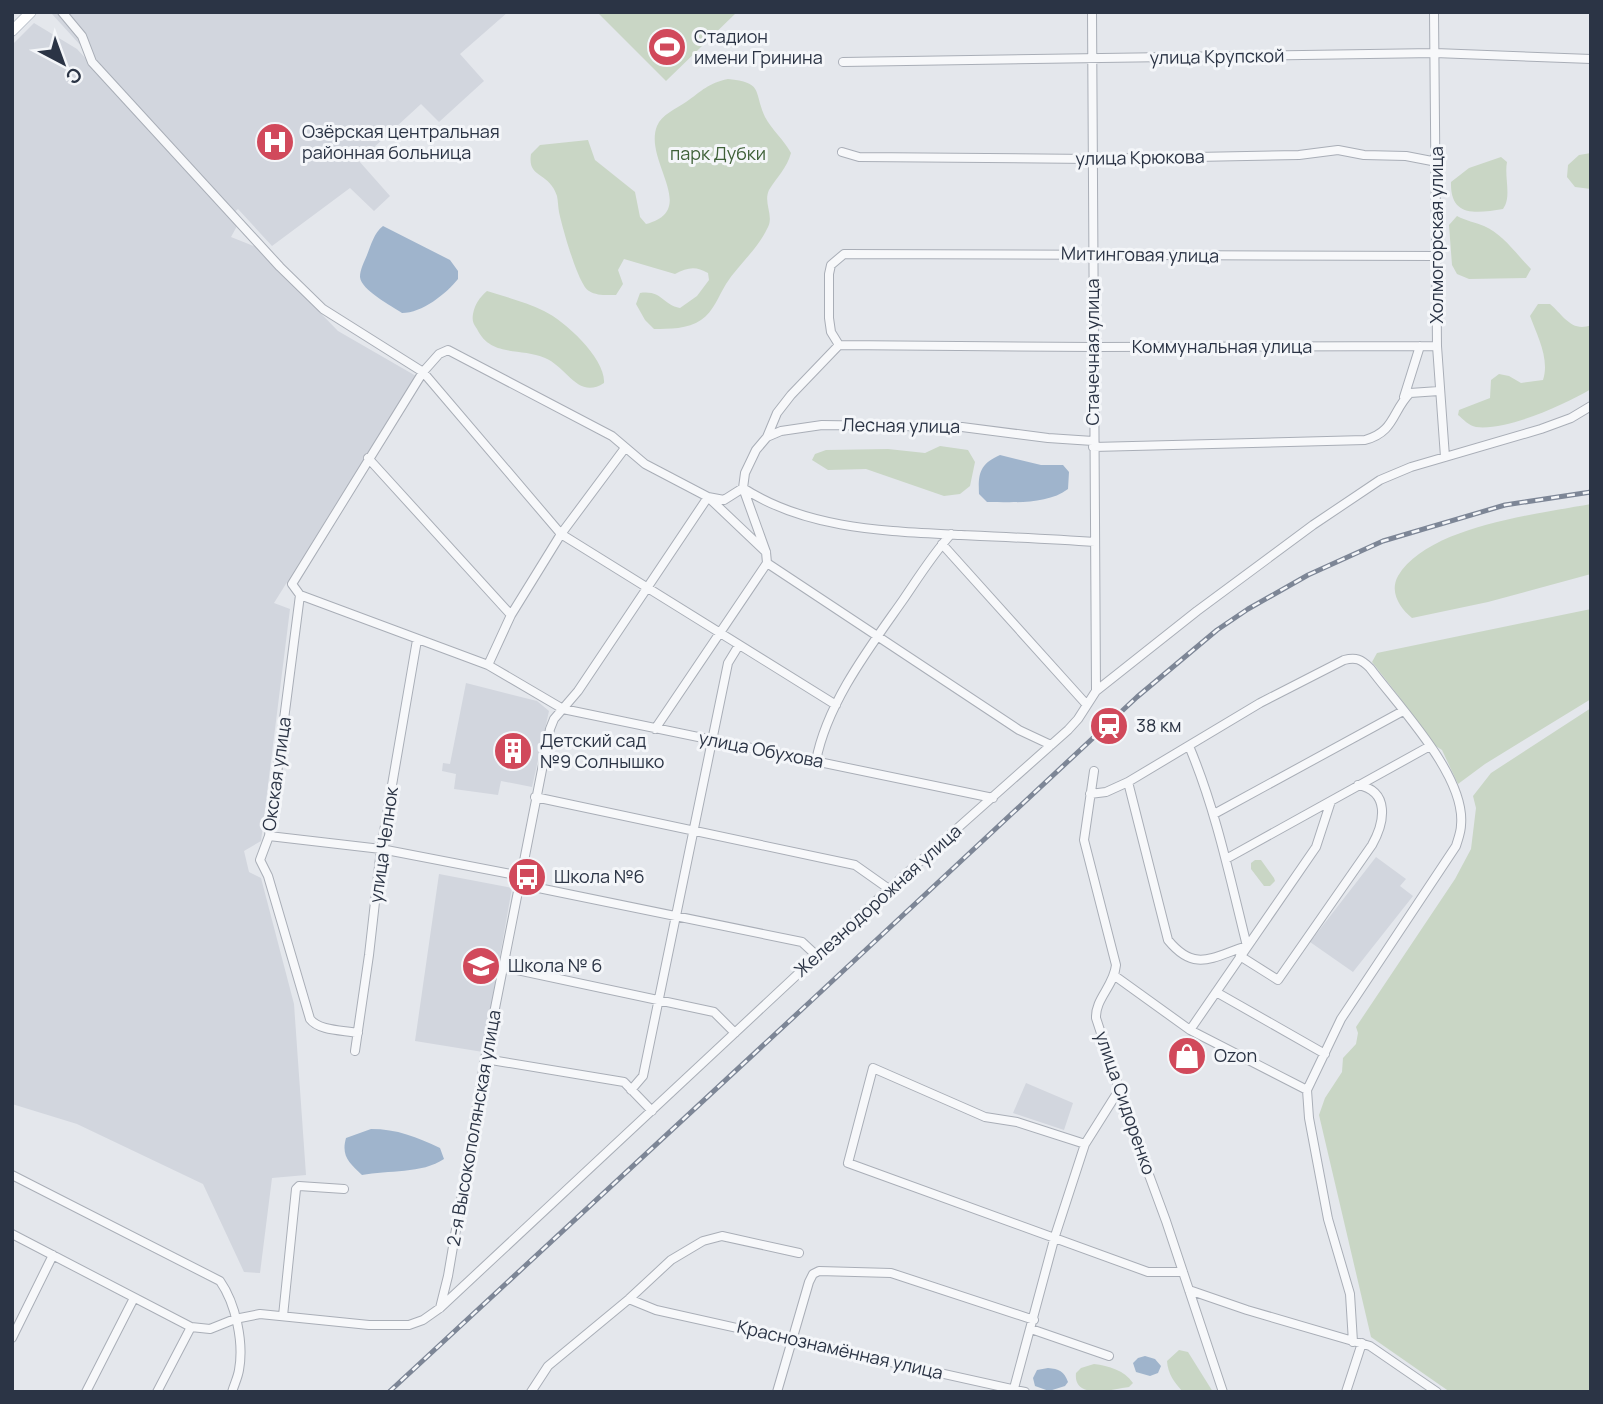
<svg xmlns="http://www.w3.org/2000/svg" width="1603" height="1404" font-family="Manrope,sans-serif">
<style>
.built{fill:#d2d6de}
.green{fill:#c9d6c5}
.water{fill:#9fb4cc}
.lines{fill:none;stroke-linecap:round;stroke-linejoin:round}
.minor-casing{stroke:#a9aeb7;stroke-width:10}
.major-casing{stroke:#a3abb8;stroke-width:11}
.minor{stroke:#f7f8fa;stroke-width:8}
.major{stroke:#fff;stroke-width:10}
.rail-casing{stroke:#7d8696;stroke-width:5}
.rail{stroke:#f4f6f9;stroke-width:2.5;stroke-dasharray:8;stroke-linecap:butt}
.labels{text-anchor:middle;stroke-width:6;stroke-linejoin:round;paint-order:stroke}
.poi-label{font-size:18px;fill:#2b3445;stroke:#f4f6f9;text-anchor:start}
.street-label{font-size:18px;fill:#2b3445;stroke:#f4f6f9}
.park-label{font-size:18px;fill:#3f6138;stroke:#f4f6f9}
</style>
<rect width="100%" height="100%" fill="#e4e7ec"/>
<path class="built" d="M54,12H508L460,54L484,81L439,122L421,104L359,161L390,196L374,211L350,188L272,246L238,209L233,213L52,14Z
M34,23L77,49L176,156L231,217L237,226L231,237L256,247L338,331L416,376L274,603L290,609L261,841L244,851L249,872L261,878L294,1004L306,1175L272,1178L260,1273L244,1272L203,1184L77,1124L12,1104V45Z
M466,683L537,701L549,711L532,787L501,781L498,795L454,789L456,774L442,771L443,763L450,764Z
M1376,857L1406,879L1400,886L1413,896L1353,972L1310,942Z
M439,874L512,888L483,1052L415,1041Z
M1026,1083L1073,1103L1064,1130L1013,1113Z"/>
<path class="green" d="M597,12H737L666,81Z
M728,79C764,83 753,90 765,117C772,130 784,140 791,153C787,168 777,177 769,190C763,203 774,215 768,227C758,249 738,265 726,284C718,297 714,311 701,320C688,329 669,329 654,329L645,320L636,304L640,293C663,290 662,305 680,308L697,296L709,280L708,273C696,266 688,267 675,274L624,259L618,270L623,284L616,295C607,295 597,296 589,291C578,285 562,226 559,212C558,206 558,201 557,196C549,171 527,179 531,154L540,145L588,140L595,160L635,192L640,217L646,224C700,210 643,161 657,126C662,114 676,109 686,102C702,91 708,83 728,79Z
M1591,153V189L1575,187L1567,177L1568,165L1579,155Z
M1501,157L1507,162C1504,177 1512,197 1503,209C1477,213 1450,218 1451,182L1469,168Z
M1457,216C1466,221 1475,222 1484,226C1503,234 1517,255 1531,269L1526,278L1469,279L1457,274L1452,265L1449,225Z
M487,291C506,297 526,302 544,311C565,321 606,359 604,383C578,400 567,367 545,358C521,347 491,358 477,329C473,323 472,321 473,314C475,304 479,298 487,291Z
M1538,304H1550C1563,315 1572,333 1591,325V389C1564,405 1507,431 1476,427C1469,426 1463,419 1458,415L1459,410L1490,398L1491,380L1499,374L1509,376L1521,383L1543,380C1550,359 1537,335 1530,316Z
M940,446L968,450L975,462L970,486L960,494L944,496L866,469L828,470L812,460L815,454L826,450L888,449L925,453Z
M1591,504V574L1488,602L1412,618C1400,608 1389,592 1398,576C1428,526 1537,514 1591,504Z
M1591,609V699L1485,764L1458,784L1442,750L1428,741L1401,704L1400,698L1372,662L1377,653Z
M1591,708V1392H1450L1371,1337L1319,1115L1325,1098L1342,1072L1343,1058L1356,1044L1358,1033L1356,1027L1455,879L1471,849L1476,808L1473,796L1491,773Z
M1255,860H1261L1274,878L1275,881L1270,886H1264L1251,869V863Z
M1179,1350L1188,1352L1213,1392H1183C1174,1382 1168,1374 1167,1361Z
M1094,1364C1109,1366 1124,1370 1133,1383L1129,1387C1113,1389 1073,1401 1076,1373L1081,1368Z"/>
<path class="water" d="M383,226L450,260L458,271V279C446,294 422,313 402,313C392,306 361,290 360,277C360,270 364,262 367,255C371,245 374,233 383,226Z
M1000,455L1041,465H1063L1069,472L1068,489C1047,505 1012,502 987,502L979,494C978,473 980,464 1000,455Z
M371,1129C397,1129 417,1137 440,1148L444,1159C422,1174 388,1170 362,1175C349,1163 341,1156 346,1138Z
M1145,1356L1155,1359L1161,1366L1158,1373L1150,1376L1136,1372L1133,1363L1138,1358Z
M1048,1368C1059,1369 1064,1371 1068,1382L1065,1386L1049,1391L1035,1386L1033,1378L1037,1370Z"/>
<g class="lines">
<defs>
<path id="minor" d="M62,12L82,36L92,62L280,267L323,309L423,372L561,534L836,705
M1092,12L1096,691
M1434,12L1437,346L1445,457
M843,62L1435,53L1591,59
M842,152L859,157L1092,159L1299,155L1338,150L1364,155L1406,156L1437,162
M839,345L831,332L829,318V274L831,265L844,254L1437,256
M839,345L1094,347L1437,346
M1404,397L1420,346
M767,437L777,413L791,395L839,345
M1093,447L1365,440C1395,432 1392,411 1410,393L1439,391
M368,458L511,615
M942,544L1087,705
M767,563L766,552L743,488L745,473L756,450L767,437L781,431L822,425L962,427L1048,438L1093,441
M767,563L1019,730L1051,745
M300,595L269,836L260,860L268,876L310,1019C319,1031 344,1030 358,1033
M488,665L511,615L561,534L625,448
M655,729L767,563
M816,761C827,703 870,647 903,600C918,578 933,554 951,534
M1094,771L1084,840L1116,965C1114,986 1095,999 1096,1018L1135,1137L1166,1221L1223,1392
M1128,782L1168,940C1195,973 1212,957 1247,946C1230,878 1216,810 1189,746
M1090,794L1106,792L1128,782L1260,703L1344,660C1356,657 1361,659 1370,668C1399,707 1466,776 1461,825C1461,832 1458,839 1456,846L1341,1019L1307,1090L1309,1118L1328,1219L1350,1294L1353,1342
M535,797L855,865L889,889
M993,798L563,709L488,665L300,595L292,584L423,372L439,354L448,350L612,436L645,464L708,497L724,500L743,488C808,530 887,531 961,535C1005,537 1050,539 1095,542
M1214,814L1403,711
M269,836L381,849L521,876
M1226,859L1430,746
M519,884L802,942L817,956
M1240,956L1278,980L1372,845C1385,822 1390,791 1358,785
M503,967L714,1012L735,1033
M1115,976L1190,1030L1307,1090
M1216,992L1325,1054
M1190,1030L1316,847L1331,801
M355,1051L369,955L381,849L417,640
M485,1059L624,1082L652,1111
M631,1090L643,1076L728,663L739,645
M1085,1144L1017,1122L985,1117L873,1068L848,1163L1148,1272H1183
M12,1175L220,1281C236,1304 244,1343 239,1370C238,1377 234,1385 232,1392
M12,1234L191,1327L210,1329L235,1319L260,1314L369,1325H409L423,1320L440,1308L889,889L1068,730L1078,719L1096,691L1197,611L1313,525L1380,480L1411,467L1541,429L1571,418L1591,406
M1189,1290L1247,1310L1370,1346L1437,1392
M629,1299L656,1310L1025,1392
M440,1308L448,1276L485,1059L550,729L554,719L578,691L708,497L766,552
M283,1316L296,1189L299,1186L344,1189
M1031,1329L1109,1356
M12,1338L53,1255
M86,1392L134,1298
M157,1392L191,1327
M531,1392L548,1366L629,1299L671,1260L703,1241L722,1236L799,1253
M777,1392L809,1282L813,1274L819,1271L891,1273L1034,1320
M1013,1392L1055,1236L1085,1144L1119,1090
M1346,1392L1362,1343"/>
<path id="major" d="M12,31L31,12"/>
</defs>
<use href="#minor" class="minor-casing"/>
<use href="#major" class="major-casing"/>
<use href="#minor" class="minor"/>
<use href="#major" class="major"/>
<defs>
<path id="rail" d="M389,1392L812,1000L1137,697L1217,630L1248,609L1308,575L1383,541L1505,505L1591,492"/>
</defs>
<use href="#rail" class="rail-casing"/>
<use href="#rail" class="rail"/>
</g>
<defs>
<symbol id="stadium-disc" viewBox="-11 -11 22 22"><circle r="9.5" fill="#d1495b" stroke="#f4f6f9"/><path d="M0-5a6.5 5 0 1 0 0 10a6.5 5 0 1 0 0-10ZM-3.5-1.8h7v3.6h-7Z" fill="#fff"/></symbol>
<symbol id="hospital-disc" viewBox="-11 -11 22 22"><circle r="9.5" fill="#d1495b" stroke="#f4f6f9"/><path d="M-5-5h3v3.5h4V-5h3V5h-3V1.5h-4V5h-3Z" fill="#fff"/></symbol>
<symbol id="station-disc" viewBox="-11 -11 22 22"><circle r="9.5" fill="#d1495b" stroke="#f4f6f9"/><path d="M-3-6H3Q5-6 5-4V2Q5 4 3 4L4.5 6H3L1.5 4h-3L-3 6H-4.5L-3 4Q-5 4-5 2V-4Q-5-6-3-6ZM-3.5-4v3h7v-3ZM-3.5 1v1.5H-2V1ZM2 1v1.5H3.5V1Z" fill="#fff"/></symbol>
<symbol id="building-disc" viewBox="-11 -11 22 22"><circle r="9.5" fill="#d1495b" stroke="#f4f6f9"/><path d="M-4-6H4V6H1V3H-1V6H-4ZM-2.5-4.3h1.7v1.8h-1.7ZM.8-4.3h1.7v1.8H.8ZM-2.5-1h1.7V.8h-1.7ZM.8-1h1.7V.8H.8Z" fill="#fff"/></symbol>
<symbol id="bus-disc" viewBox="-11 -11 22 22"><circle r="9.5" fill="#d1495b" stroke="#f4f6f9"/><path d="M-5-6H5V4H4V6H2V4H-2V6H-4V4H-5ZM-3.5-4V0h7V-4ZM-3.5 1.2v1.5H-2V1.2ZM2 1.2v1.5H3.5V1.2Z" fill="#fff"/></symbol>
<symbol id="school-disc" viewBox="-11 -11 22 22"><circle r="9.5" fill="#d1495b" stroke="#f4f6f9"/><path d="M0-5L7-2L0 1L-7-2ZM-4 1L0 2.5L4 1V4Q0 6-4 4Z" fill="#fff"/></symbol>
<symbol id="shop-disc" viewBox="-11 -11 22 22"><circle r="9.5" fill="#d1495b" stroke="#f4f6f9"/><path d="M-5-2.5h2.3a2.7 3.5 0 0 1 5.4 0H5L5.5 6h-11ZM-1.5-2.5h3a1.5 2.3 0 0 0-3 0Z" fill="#fff"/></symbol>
</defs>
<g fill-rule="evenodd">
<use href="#stadium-disc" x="645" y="25" width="44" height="44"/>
<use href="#hospital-disc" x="253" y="120" width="44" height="44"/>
<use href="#station-disc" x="1087" y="704" width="44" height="44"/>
<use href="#building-disc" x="491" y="729" width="44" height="44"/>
<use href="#bus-disc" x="505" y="855" width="44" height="44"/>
<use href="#school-disc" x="459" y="944" width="44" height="44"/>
<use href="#shop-disc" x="1165" y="1034" width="44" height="44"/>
</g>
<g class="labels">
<g class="poi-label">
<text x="694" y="43">Стадион<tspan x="694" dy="21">имени Гринина</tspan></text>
<text x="302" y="138">Озёрская центральная<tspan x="302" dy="21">районная больница</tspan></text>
<text x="1136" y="732">38 км</text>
<text x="540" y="747">Детский сад<tspan x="540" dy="21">№9 Солнышко</tspan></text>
<text x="554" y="883">Школа №6</text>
<text x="508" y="972">Школа № 6</text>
<text x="1214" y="1062">Ozon</text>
</g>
<g class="street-label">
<text transform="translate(1217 57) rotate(-1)" y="6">улица Крупской</text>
<text transform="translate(1140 158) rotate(-1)" y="6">улица Крюкова</text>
<text transform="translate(1437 235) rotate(-90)" y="6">Холмогорская улица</text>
<text transform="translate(1140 255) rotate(1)" y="6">Митинговая улица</text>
<text x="1222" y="353">Коммунальная улица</text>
<text transform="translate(1093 352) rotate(-90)" y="6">Стачечная улица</text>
<text transform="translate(901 426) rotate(1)" y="6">Лесная улица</text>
<text transform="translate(761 750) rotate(11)" y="6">улица Обухова</text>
<text transform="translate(277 774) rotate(-82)" y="6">Окская улица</text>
<text transform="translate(384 845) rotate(-82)" y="6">улица Челнок</text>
<text transform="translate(878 901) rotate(-42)" y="6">Железнодорожная улица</text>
<text transform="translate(1125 1103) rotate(71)" y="6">улица Сидоренко</text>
<text transform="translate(474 1128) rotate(-80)" y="6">2-я Высокополянская улица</text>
<text transform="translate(840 1350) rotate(13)" y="6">Краснознамённая улица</text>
</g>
<g class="park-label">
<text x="718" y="160">парк Дубки</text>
</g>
</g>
<rect width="1603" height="1404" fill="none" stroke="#2b3445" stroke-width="28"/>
<g transform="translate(63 63) rotate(139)" stroke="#f4f6f9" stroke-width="5" paint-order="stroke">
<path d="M0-5L12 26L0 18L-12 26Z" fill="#2b3445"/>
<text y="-10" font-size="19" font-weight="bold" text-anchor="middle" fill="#2b3445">С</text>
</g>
</svg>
